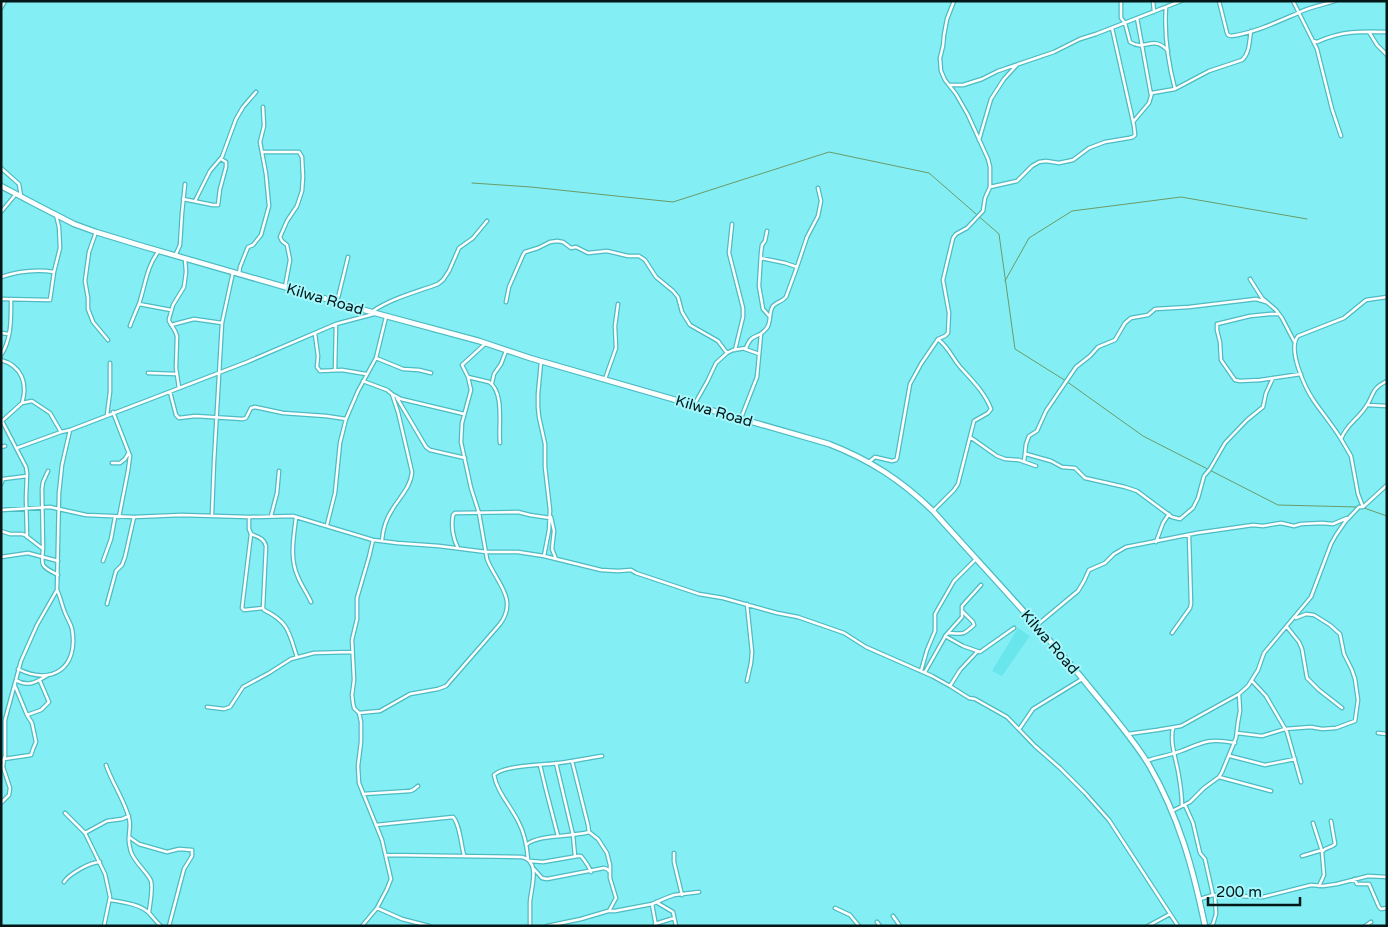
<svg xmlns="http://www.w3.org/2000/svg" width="1388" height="927" font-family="'Varela Round',sans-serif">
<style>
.built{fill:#69e5ec}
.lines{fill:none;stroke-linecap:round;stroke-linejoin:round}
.stream{stroke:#699b67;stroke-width:1}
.minor-casing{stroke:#4cbbc2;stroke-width:5}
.trunk-casing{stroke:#4cbbc2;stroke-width:7}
.minor{stroke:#fff;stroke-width:2.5}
.trunk{stroke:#fff;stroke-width:4.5}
.labels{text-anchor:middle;stroke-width:4;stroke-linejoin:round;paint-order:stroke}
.street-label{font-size:15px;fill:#011718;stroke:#a6f8fd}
</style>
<rect width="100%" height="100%" fill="#83eff5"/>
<path class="built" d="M1018,628L1030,636L1002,676L992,671Z"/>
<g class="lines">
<path class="stream" d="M472,183L531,187L673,202L829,152L929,173L999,234L1015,349L1066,381L1143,436L1278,505L1357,507
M1005,281L1029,238L1072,211L1181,197L1307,219
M1364,508L1387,516"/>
<defs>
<path id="minor" d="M1121,1V18L1125,23L1130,42C1145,52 1153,34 1168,51
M1153,1L1154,12
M1219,1L1227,33L1228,35L1231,36C1254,33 1277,22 1298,13C1309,7 1323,5 1335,1
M1293,1L1317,49L1332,109L1341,136
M1166,7C1164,34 1168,62 1175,89
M1,8L5,1
M1137,18L1151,95
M1369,32L1377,45L1387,55
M1313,41L1317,42C1341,31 1361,31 1387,32
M949,85H963L982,79L998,71L1054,52L1080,39L1096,34L1181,1
M1133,122L1149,103L1152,93L1175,89L1209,71L1242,60C1250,53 1249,41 1251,31
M979,140L991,99L1004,79L1016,66
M262,152H299L302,157L303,177L302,191L297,206L287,221L280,237L282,241L287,245L290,260L285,287
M1,168L19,184L21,196
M990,187L1017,181L1032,166L1039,162L1046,161L1059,163L1073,160L1089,148L1105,142L1129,138L1133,137L1135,135L1134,126L1112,28
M183,199L213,205H218L220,189L226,167V162L221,159
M195,201L210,171L222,157L236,119L243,107L256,92
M1,212L16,194
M732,224L729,253L743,308V317L735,350
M767,231L765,241L762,245L761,253L759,286L763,309L770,317
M96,232L89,252L85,281L88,298V309L93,322L108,340
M175,256L180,245L182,213L185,184
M761,258L785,263L797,267
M239,274L240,267L248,247L253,245L261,235L269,206L266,174L260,142L264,126L263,107
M1,277C19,271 36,269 54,272
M1250,279L1262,298L1276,310L1282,318L1294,341
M1,299L50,300L54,272L60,248L59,227L56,215
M337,302L348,257
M506,302L509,287L523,255L525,252L538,248L550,242L557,241L563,242L571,248L576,247L588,253L607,251L628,256H639L645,260L656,277L673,291L678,297L682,312L690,325L718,341L727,353
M139,304L171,310
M373,311C392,298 417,292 438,284L443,280L449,271L459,248L473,238L487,221
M1279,314H1270L1250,316L1217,324V330L1220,342L1221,360L1235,380L1240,381L1260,380L1301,374
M171,325L194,319L222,323
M130,326C133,318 136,311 139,304C145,286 147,265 159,251
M1,333L9,334
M315,334L318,356L317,367L320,371L342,370L366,374
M745,349L759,354
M1,355C12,339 11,317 11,299
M376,358L403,369L419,370L431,373
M1,360C22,366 28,384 22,403
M541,362L538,394V407L539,417L545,444V467L550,510L549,530L544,556
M335,370L336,324
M148,373L176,374
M468,377L489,382C505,392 498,427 500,443
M605,379L616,348L615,326L618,304
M363,381L387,390L392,394L398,412L412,472C411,487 399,498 392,510C386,519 383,529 382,540
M492,383L494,374L501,364L506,351
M179,388L176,368L177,336L175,331L169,321V319L173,305L184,287L186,272L185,259
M170,392L176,415L179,418L195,416L243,419L246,418L251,408L255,407L283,413L326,416L346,419
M392,394L401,399L464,414
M397,398L426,447L430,450L465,458
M694,405L707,382L716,363L727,353L733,350L746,348C752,332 757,340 766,329C772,323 768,313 773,306C776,302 782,302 786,297L797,267L807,237L818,216L821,201L818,188
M1368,405L1387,406
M113,412L130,456L128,471L119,517
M107,415L110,392V363
M741,418L757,377L761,334
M1,419L26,467L27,473L26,498L27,537
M2,421L22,403L32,401L50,413L61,432
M970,437L997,456L1005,459L1019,460L1036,466
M1341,439C1333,426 1323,414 1314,401C1305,388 1287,349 1298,336L1344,318L1366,300L1387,297
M1,447L5,446
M17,448L61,432L70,430
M1026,454L1051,461L1062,467L1075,468L1085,478L1125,487L1137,491L1172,517L1180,519L1193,508L1198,498L1204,476L1210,469L1225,443L1247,420L1263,407L1266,393L1273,378
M869,462L875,457L892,461L896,460L897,458L910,384L921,364L938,339L945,336L948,333L949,313L943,280L953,238L956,234L967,228L983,211L985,198L990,187V167L988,159L968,115L956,94L945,80L941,71L940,58L943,46L944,35L947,19L954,1
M1024,462L1026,444L1029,436L1037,431L1046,411L1076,367L1090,356L1098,347L1115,340L1125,323L1131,318L1148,315L1155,309L1189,307L1256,299L1266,302
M112,463H120L125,459L128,454
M1,484L3,479L27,476
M1363,507L1358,494L1351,456L1341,439C1347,424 1356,421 1365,408C1375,395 1369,390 1387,381
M1,510L50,507L86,515L134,517L181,515L249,517L293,516L373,540L397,543L439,546L486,552H518L544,556L601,570L618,571L631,570L636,573L699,594L723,598L777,613L798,617L844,633L866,647L932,676L950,686L969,698L975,699L1007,717L1035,746L1060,768L1085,793L1109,820L1178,926
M933,511L954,490L958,484L974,421L988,413L991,409C985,393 972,380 961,368C953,359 949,348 939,340V339
M212,514L214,462L222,323L233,272
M271,516L277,493L279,471
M249,517V529L251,534C258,537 264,538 266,546L263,608L264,610C289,622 289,633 297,657
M296,517C294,536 289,558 298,577C301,585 307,593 311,602
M551,517L554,531L552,549L556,559
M327,525L335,493L340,443L346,419L358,391L376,358L386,317
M1,531L10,534H22L25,535L43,549C41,567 41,566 58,575
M251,534L242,608L244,610L263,608
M1156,542L1163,523L1169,514
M43,548L42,489L43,482L48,471
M458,548C453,539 451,526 453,515L455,513L518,512L530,515L550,518
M1,557L28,553L58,561
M103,561L111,539L115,517
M107,604L116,571L122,565L125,557L134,517
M1037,625L1078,591L1084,581L1089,570L1105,563L1114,554L1126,547L1197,533L1253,525L1263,526L1281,523L1294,526L1301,524L1322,523L1333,524L1347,518
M1287,627L1299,642L1302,649L1307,678L1319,690L1342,708
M948,633C963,633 961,637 974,625L973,622L963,612
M1172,633L1190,608L1191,604L1189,535
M945,636L963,646L980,652L1014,628
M18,669C52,686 79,668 72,629C71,624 68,620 66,615C62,607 61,598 57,590
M921,671L927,650L935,631V614L954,581L976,559
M925,672L946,635L962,617V606L981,585
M16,680C28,688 38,681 48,675
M747,681L751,663L752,652L747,604
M1252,681L1266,696L1287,732L1301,782
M950,686L960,670L977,652
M207,707L224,709L230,707L243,687L269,673L291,659L314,653L352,652
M359,713L380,711L410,694L438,689L446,686L500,624C519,599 495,581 487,559L479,513L471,488L461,442L462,423L471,390L468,377L462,365L486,343
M27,715L41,710L49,702L40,681
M1020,728L1033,709L1082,679
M1173,728C1170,742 1175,756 1178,771C1180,782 1182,794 1182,806
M1237,733L1262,736L1285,729L1311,727L1322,729L1336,728L1355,721L1358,700L1355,679L1352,670L1344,654L1340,634L1330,625L1314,615L1306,614L1296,618
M1378,733L1387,734
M1128,734L1157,730L1181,726L1239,694L1248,686L1258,670L1264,653L1311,597L1331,544L1336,535L1345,522L1359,507H1363L1387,485
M1230,756L1265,765L1295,759
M1,761L4,759L5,756V720L21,661L37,625L57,590L59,493L62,465L70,430L247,362L336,324L374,314
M1146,761C1158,757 1170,755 1181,751C1204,742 1209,738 1235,743
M556,763L573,835L575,856
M106,765C112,783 124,799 129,818C131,825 129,830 129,837C128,842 130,848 131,852C135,863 148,873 151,881C153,890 150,903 149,912
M540,765L546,790L558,836
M1219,777L1271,791
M363,794L410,791L413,790L418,786
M1,803L9,795L10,788L3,767L4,759L31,755L33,749L36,742L32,723L27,715L15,686
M1185,805L1193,823L1200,853L1205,859L1213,895
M1172,811L1190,802L1204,788L1219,777L1222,772L1236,738L1238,722L1240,711L1239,694
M65,813L85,833L105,874L110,897L104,926
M1313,823L1322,851
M376,825L453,817C460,824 461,845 464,855
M589,832L598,839L607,853L610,865V878L616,898L609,911
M85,833L107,821L122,819L129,816
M129,837L139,844L167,852L179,849L192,850V856L184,869L169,926
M526,845C538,834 573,837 589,832L588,825L572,761
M674,853V862L682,895
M386,855L522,857C541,861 531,888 530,902C530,910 530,918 530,926
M1302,856L1322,850
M528,859C527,846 524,832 518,821C510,805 497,792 494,775C504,765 544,765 559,763C574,761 588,758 602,756
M530,861L543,862L578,856H581C585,861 589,866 591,872
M534,869L542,878L547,879L604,868L607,869L609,871
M1354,879L1357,884H1369L1379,907L1381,909L1387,908
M64,882C69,874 90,862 100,862
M1319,886L1324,875L1322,852C1325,847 1332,848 1335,844L1331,821
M1200,899L1213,895L1263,897L1311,885L1323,886L1337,884L1368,876L1387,877
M110,900C122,902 140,904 149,913C153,917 156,922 161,926
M656,902L673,912L676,926
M652,904L656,926
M377,908L402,919L429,926
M835,908L850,915L859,926
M893,916L900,926
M877,922L880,926
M655,924L674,918
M362,926L377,908L387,889L391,879L382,840L359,783L358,766L361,742V722L359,713L354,708L353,703L352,695L354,680L352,640L357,619V598L369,557L373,540
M547,926L581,919L608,911H615L652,904L666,898L674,895L699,892
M1148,926L1170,914
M1210,926L1213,924L1216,914L1215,895
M1365,926L1371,922"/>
<path id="trunk" d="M1,186L37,205L74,224L96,232L142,246L375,313L479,341L530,358L829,444C870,460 901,480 933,511C983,567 1034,621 1082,678C1105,707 1130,734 1149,765C1179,817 1193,868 1205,926"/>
</defs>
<use href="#minor" class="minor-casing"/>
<use href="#trunk" class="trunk-casing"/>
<use href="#minor" class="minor"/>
<use href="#trunk" class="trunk"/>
</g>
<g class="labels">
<g class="street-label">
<text transform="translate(325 299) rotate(16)" y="5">Kilwa Road</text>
<text transform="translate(714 411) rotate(16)" y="5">Kilwa Road</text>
<text transform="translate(1050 642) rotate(49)" y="5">Kilwa Road</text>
</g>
</g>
<rect width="1388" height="927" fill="none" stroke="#011718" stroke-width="5"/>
<path d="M1208 897v8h92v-8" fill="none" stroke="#011718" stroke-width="2.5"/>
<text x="1216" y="897" font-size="15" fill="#011718" stroke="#a6f8fd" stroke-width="4" paint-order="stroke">200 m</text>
</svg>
